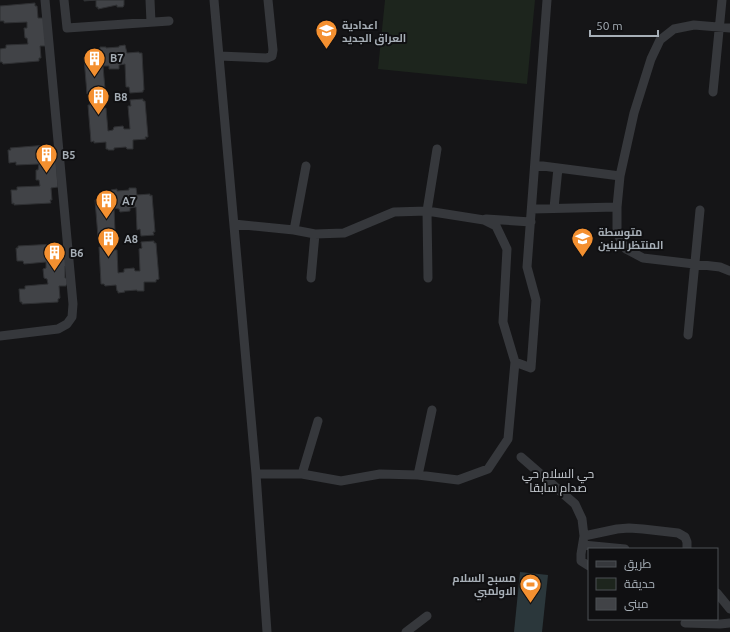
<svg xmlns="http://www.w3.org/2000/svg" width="730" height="632" font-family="Ubuntu,Cairo,sans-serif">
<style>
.green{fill:#1d251d}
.water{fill:#2b373b}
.building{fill:#414347;stroke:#2f3033}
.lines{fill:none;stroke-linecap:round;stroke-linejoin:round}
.minor{stroke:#36383c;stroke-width:9}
.labels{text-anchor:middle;stroke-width:4;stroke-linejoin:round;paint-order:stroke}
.poi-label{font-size:11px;font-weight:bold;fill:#a7afb7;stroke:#101012;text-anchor:start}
.neighbourhood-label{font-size:12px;fill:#c8cdd3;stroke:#101012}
</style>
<rect width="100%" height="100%" fill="#151517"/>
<path class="green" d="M385,0H535L527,84L378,69Z"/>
<path class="water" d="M520,572L548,575L542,632H514Z"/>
<path class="building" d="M84,0H124V5L123,7H117V5L98,9V7H96V0L84,1Z
M35,3V6H37L38,18H45L46,46H40L41,58H39V61L3,64L2,62H0V49L6,48V45L28,44L27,38H25L24,28H27V22L4,23V21H0V6Z
M125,45L127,53L139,52V53H142L144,90H143V92L130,93L129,87H126L125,64L119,65V69H109V66H103L105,89H102V95L89,96V94H87L84,58L87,57V56L99,55V49H100V47H106V48L119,47V46Z
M143,99V101H145L148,137H145L146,139L133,140V149H127L126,147L114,148V150H108V149H106V142L94,143V141L91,142L88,105H90V103L103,102V108H106L108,131L113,130L114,127L123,126L124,129H130L128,106H131L130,100Z
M47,145V148H49L50,160H56L58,187L51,188L52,200H50L51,203L14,205V203L12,204L11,190H17V187L40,186L39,180H36V170H38L39,164L16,165V162L9,163L8,150H11L10,148Z
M129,188H136L137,195L150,194V196L152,195L155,232H153L154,235L141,236L140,229L137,230L136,207L130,208V211L120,212L119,209L114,208L115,231L113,232V238L100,239V236L98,237L95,200H98V198L110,197L111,190L117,189V191L129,190Z
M154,241V243H156L159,279L156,280V282H144V291H137V290L124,291L125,292L118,293V291H117L116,285L105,286L104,284H101L99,247H101L100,245L114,244V250H117L118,273L124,272V269L134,268L135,271H140L139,249L142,248L141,242Z
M55,244V247L57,246V259H66V266H65V278H67V284L66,285V286H59L60,298L58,299V302L22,304V302H20L19,289H25V286L48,284L47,279L44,278L43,269L46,268V262L24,264L23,261H17L16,248H18V246Z"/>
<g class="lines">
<path class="minor" d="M64,0L67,28L169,21
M150,0L151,22
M214,0L256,474L267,632
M730,28L694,25L674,29L660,40L651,59L634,113L620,176L617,207V233L626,249L643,258L720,267L730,271
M219,56L267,58L272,56L273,50L268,0
M713,92L722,0
M535,165L620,176
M554,208L558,168
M532,209L617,207
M486,219L531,222
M234,224L294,230L315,234L344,233L394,212L427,211L484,220L496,226L507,249L503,322L515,362L508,439L488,469L458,480L418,475L380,474L341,481L302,474H256
M294,230L306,166
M311,278L315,234
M428,278L427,211L437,149
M688,335L700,210
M0,336L58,329L67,324L72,317L73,304L45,0
M515,362L531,368L536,300L527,267L547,0
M521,457L575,504L582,519L584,536L581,554V561L589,566
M302,474L318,421
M418,475L432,410
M584,536L617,529L629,528L643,529L678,533L685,537L687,542V549
M583,545L625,549
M717,593L730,609
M685,623L720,624L730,623
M406,632L427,616"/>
</g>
<defs>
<symbol id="school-pin" viewBox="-11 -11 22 30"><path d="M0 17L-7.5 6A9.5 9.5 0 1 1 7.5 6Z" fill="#f49030" stroke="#101012"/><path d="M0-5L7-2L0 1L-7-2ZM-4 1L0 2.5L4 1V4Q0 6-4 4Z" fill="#fff"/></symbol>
<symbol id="building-pin" viewBox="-11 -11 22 30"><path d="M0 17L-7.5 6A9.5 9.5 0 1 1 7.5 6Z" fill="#f49030" stroke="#101012"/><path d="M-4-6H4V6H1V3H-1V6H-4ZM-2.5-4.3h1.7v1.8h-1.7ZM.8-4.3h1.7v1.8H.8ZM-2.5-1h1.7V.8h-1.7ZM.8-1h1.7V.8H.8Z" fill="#fff"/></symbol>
<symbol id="stadium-pin" viewBox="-11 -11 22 30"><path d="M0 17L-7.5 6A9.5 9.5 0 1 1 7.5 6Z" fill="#f49030" stroke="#101012"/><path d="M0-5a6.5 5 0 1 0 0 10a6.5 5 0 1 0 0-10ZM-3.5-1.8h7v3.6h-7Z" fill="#fff"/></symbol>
</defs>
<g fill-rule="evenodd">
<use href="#school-pin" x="314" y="18" width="25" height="34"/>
<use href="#building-pin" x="82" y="46" width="25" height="34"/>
<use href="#building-pin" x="86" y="84" width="25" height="34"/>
<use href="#building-pin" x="34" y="142" width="25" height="34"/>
<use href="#building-pin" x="94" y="188" width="25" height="34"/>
<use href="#school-pin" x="570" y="226" width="25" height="34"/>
<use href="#building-pin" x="96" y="226" width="25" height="34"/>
<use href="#building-pin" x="42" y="240" width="25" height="34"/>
<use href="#stadium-pin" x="518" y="572" width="25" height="34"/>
</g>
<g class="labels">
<g class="poi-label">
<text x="342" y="29">اعدادية<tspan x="342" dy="13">العراق الجديد</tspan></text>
<text x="110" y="62">B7</text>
<text x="114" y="101">B8</text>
<text x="62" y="159">B5</text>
<text x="122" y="205">A7</text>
<text x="598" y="236">متوسطة<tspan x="598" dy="13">المنتظر للبنين</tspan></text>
<text x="124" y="243">A8</text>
<text x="70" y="257">B6</text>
<text x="516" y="582" text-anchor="end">مسبح السلام<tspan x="516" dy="13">الاولمبي</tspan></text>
</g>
<g class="neighbourhood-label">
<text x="558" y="478">حي السلام حي<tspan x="558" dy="14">صدام سابقا</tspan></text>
</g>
</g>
<rect x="588" y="548" width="130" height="72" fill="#101012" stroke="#4c5054"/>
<rect x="596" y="561" width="20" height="6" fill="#36383c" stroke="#4c5054"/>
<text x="624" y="568" font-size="12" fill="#a7afb7">طريق</text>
<rect x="596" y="578" width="20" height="12" fill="#1d251d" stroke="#4c5054"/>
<text x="624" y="588" font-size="12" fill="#a7afb7">حديقة</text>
<rect x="596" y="598" width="20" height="12" fill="#414347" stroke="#4c5054"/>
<text x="624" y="608" font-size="12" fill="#a7afb7">مبنى</text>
<path d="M590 30v6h68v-6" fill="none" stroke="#a7afb7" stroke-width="2"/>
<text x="596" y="30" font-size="12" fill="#a7afb7" stroke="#101012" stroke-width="3" paint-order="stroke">50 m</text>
</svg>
